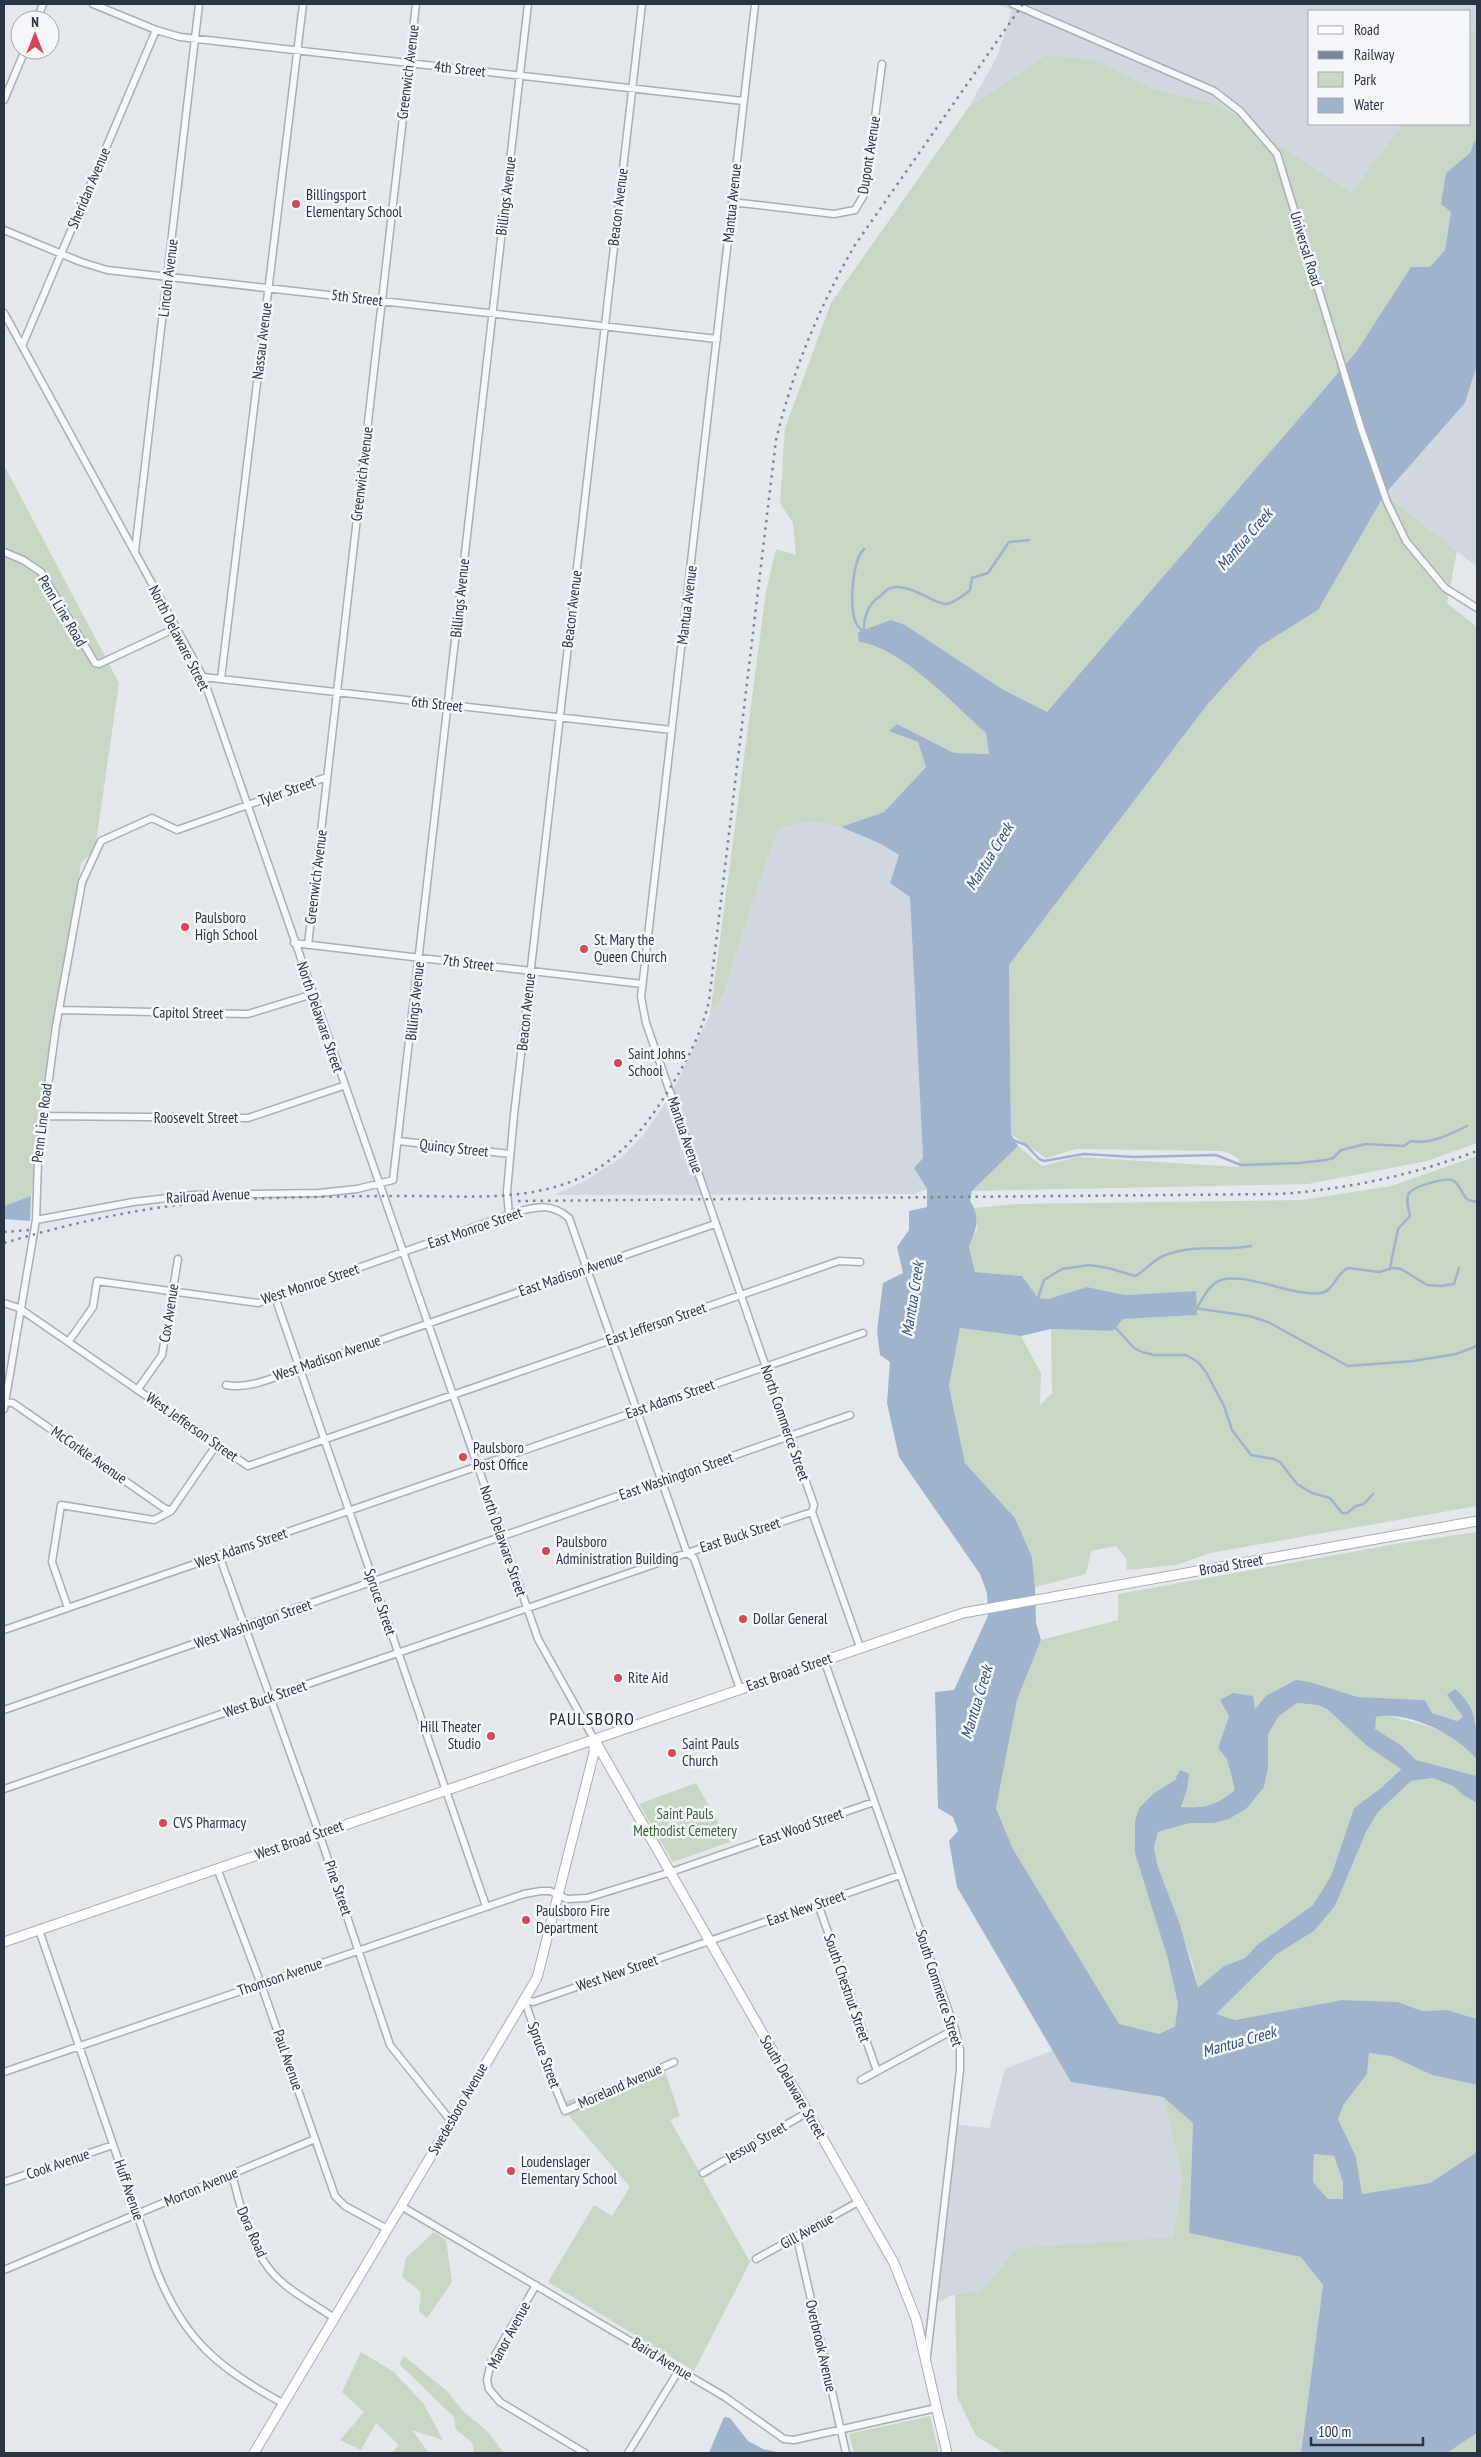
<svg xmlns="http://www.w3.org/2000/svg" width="1481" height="2457" font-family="'PT Sans Narrow',sans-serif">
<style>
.built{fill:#d2d6de}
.green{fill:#c9d6c5}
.water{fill:#9fb4cc;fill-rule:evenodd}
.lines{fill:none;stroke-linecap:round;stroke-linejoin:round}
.stream{stroke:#9fb4cc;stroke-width:2.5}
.street-casing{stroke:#a9aeb7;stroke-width:9}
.secondary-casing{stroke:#a9aeb7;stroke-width:11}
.street{stroke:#f7f8fa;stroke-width:6}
.secondary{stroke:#fff;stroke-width:9}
.rail{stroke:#7d8696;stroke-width:2.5;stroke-dasharray:2.5 5;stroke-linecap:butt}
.poi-dot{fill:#d1495b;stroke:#f4f6f9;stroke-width:2}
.labels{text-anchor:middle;stroke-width:5;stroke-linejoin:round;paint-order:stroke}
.street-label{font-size:15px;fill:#2b3445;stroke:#f4f6f9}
.poi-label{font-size:15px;fill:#2b3445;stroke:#f4f6f9;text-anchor:start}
.park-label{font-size:15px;fill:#3f6138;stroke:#f4f6f9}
.water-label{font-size:16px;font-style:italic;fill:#34527a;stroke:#f4f6f9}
.quarter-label{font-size:18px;letter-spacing:1px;fill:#1d2536;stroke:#f4f6f9}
</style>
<rect width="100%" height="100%" fill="#e4e7ec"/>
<path class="built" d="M998,4H1477V25L1470,35V11H1310V124H1403L1351,193L1220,105L1157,90L1096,61L968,108L997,57L1012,10Z
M1477,365V567L1385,494L1465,403Z
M809,821L841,827L881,844L899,855L890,883L910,897L923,1158L914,1168L927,1189L914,1194L553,1195L583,1182L622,1157L645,1133L670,1096L710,1015L723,995L756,891L779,828Z
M1053,2050L1071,2082L1163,2097L1182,2177L1173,2237L1018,2248L981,2291L955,2294L930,2306L952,2124L989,2128L1005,2069Z"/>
<path class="green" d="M1477,25V139L1474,142L1470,153L1446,173L1451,212L1445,250L1430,267H1411L1356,352L1047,713L1002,689L905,625L859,642C901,647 954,705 986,733L989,754L954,753L897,724L890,731L918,742L926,767L884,812L841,827L809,821L779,828L756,891L723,995L710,1015L766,592L776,549L796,555L793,523L780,503L785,428L831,303L968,108L1046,55L1096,61L1157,90L1220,105L1351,193L1403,124H1470V35Z
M4,465L119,683L95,850L81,863L31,1196L4,1206Z
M1385,494L1457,551L1447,603L1477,627V1143L1427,1161L1308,1184L972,1191L1018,1146L1042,1166L1078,1157L1239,1167V1159L1229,1153L1221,1151L1076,1149L1046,1158L1011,1134L1009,965L1207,705L1259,647L1318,610Z
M1477,1156V1506L1210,1553L1176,1565L1127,1570L1126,1558L1116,1546L1091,1551L1086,1574L1035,1587L1032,1557L1015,1518L965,1463L949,1386L960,1328L1021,1336L1041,1373L1040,1405L1052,1393L1051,1329L1113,1331L1123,1319L1196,1315V1291L1125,1295L1087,1287L1048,1299L1038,1298L1022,1276L975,1272L969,1246L977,1229L975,1208L1016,1204L1302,1200L1391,1186Z
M1477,1532V1722L1447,1695L1463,1717L1457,1721L1432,1713L1425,1700L1358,1697L1310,1682L1254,1710L1229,1716L1218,1748L1227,1759L1235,1790C1215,1806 1206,1808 1180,1807L1187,1789L1175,1780L1154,1793L1139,1808L1178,2004L1175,2026L1159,2034L1118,2024L1013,1849L996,1807L1017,1700L1041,1640L1118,1620V1594L1396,1544Z
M1297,1703L1318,1705L1327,1709L1367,1746L1401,1768L1381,1788L1354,1808L1331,1876L1313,1905L1257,1945L1245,1958L1224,1966L1198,1989L1193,1965L1158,1867L1154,1848L1158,1832L1190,1823H1214L1229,1819L1246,1809L1268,1767V1734L1279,1716Z
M1385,1715C1409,1721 1469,1733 1477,1760C1479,1765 1477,1772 1477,1776L1416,1760L1402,1746L1374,1729L1376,1717Z
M1433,1778L1453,1786L1463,1795L1477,1803V2019L1447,2010L1422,2011L1398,2002L1342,2000L1235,2020L1216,2014L1277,1954L1314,1931L1335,1906L1366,1832L1378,1812L1411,1781Z
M696,1783L730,1842L673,1862L639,1804Z
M1369,2053L1391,2056L1432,2075L1477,2085V2152L1430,2183L1362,2194L1356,2157L1338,2119L1344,2104L1367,2074Z
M663,2065L680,2116L670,2120L750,2262L694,2371L548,2282L594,2205L612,2216L630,2187L559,2104Z
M1163,2097L1193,2123L1189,2233L1302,2257L1323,2285L1301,2453H1004L976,2436L957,2397L955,2294L981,2291L1017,2248L1173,2237L1182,2177Z
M1314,2154L1334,2156L1343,2182V2199H1328L1313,2182Z
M434,2232L446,2240L452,2282L427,2318L419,2312L421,2292L402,2277L406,2258Z
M361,2352L394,2372L423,2403L443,2440L412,2430L429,2453H392L399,2445L376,2423L361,2450L340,2440L364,2412L342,2392Z
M404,2356L448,2392L463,2411L488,2432L504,2453H474L472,2442L456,2430L454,2417L399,2364Z
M930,2416L939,2453H854L849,2434Z
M1477,2433V2453H1447Z"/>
<path class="water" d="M1477,139V365L1465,403L1385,494L1318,610L1259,647L1207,705L1009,965L1011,1134L1018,1146L972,1191L970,1201C981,1216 976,1231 969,1246L975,1272L1022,1276L1038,1298L1048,1299L1087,1287L1125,1295L1196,1291L1197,1315L1123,1319L1113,1331L1051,1329L1021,1336L960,1328L949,1386L965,1463L1015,1518L1032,1557L1035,1587L1036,1623L1041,1640L1017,1700L996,1808L1013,1849L1119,2024L1159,2034L1175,2026L1178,2004L1168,1959L1135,1853V1821L1139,1808L1154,1793L1175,1780L1180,1770L1189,1774L1187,1789L1181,1807C1206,1808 1215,1806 1235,1790L1227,1759L1218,1748L1229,1716L1220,1700L1233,1693L1253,1696L1255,1709L1266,1696L1296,1680L1310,1682L1358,1697L1425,1700L1432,1713L1457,1721L1463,1717L1447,1695L1455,1689C1479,1709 1477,1731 1477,1760C1459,1735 1406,1710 1376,1717L1375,1729L1402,1746L1416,1760L1477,1776V1803L1463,1795L1453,1786L1433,1778L1411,1781L1378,1812L1366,1832L1335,1906L1314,1931L1277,1954L1216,2014L1235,2020L1342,2000L1398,2002L1422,2011L1447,2010L1477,2019V2085L1432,2075L1391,2056L1369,2053L1367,2074L1344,2104L1338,2119L1356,2157L1362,2194L1430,2183L1477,2152V2433L1447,2453H1301L1323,2285L1301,2257L1189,2233L1193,2123L1163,2097L1071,2082L957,1887L949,1841L958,1831L953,1817L938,1808L935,1692L954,1690L988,1616L987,1593L980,1574L899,1457L887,1403L890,1362L880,1355L877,1331L883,1283L903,1273L897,1247L909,1230V1211L927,1207V1189L914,1168L923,1158L910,897L890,883L899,855L881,844L841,827L884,812L926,767L918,742L889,731L897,724L954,753L989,754L986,733C954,705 901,647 859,642L858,632L891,620L905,625L1002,689L1047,712L1356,352L1411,267H1430L1445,250L1451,212L1441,204L1446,173L1470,153L1474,142ZM1297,1703L1318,1705L1327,1709L1367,1746L1401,1769L1381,1788L1354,1808L1331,1876L1313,1905L1257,1945L1245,1958L1224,1966L1198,1988L1180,1925L1158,1867L1154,1848L1158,1832L1190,1823H1214L1229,1819L1246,1809L1264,1787L1268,1767V1734L1279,1716ZM1314,2154L1334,2156L1343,2182V2199H1328L1313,2182Z
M31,1196L30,1221L4,1219V1206Z
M724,2417L730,2418L748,2441L763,2449L782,2453H709Z"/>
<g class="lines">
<path class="stream" d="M863,632C861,629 857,626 856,623C849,607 852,561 864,549
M864,632C863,619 868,604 879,597C883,594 886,589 891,588C909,582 935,605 946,604C953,603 965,595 970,590L972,578L988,573L1009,542L1029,540
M1013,1140L1026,1145L1039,1159L1044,1161L1084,1154L1134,1157L1216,1155L1241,1165L1299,1163L1326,1160L1333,1158L1341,1150L1366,1144L1404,1146L1411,1141C1429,1145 1451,1134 1467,1126
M1390,1268L1398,1229L1410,1216C1409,1209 1405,1200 1409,1193C1413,1187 1447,1176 1454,1181C1460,1185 1462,1195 1468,1200L1477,1202
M1038,1298L1044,1280L1062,1269L1089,1265L1108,1268L1135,1276C1145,1271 1152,1261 1163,1256C1195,1243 1220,1252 1251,1246
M1194,1308L1249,1316L1268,1322L1348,1366L1413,1361L1456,1354L1477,1346
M1197,1308C1202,1299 1207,1289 1215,1283C1237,1267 1294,1298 1321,1293C1334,1291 1336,1273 1348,1268L1379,1272L1394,1268L1401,1269L1427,1285L1441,1286L1454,1284L1459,1268
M1114,1326L1134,1348L1142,1352L1154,1355H1186L1198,1362L1206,1372L1224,1406L1232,1430L1251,1455L1274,1459L1280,1462L1297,1484L1312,1493L1330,1498L1342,1513H1347L1356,1506L1364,1504L1373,1494"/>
<defs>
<path id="street" d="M93,4L156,30L180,37L743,101
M755,4L641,997L646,1023L814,1505L812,1512L860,1647
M1013,4L1214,91L1240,111L1277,154L1361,428L1387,502L1406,541L1445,588L1477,608
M37,20L43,4
M4,100L25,50
M732,202L834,214L855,210L865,193L882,64
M4,230L81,262L107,270L717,339
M4,313L203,677L538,1639L594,1739
M22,346L156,30
M135,551L199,4
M4,552L23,560L41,572L95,663L99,664L176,628
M203,677L672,730
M221,679L303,4
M294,943L642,984
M308,945L416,4
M60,1010L248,1014L313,994
M43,1116L248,1118L343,1086
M399,1141L510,1154
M509,1215L507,1191L514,1115L642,4
M36,1220L133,1202L193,1195L319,1193L357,1189L393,1180L528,4
M275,1297L486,1906
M4,1303L19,1308L248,1466L839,1261L860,1262
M69,1341L93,1307L97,1281L258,1303L520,1211C539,1206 553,1204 569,1218L687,1553L694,1558L740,1689
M226,1385C250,1390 277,1376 300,1368L715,1224
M138,1389L162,1355L178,1259
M4,1402L13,1403L164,1508L171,1511
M4,1409L36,1220L38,1161L56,1026L82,882L101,841L152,818L177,830L327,777
M219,1555L319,1833L390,2045L451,2121
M68,1608L52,1562L61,1505L154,1520L171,1511L217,1444
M4,1630L863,1333
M824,1660L955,2029L960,2050V2070L927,2356
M4,1710L850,1415
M4,1789L687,1553L812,1512
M217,1868L261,1984L335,2196L345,2206L387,2229
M818,1904L877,2071
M39,1930L156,2269C184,2341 219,2368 284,2404
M524,1998L533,2002L900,1875
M524,1998L547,2068L565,2111L674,2062
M4,2072L524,1894L541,1891H550L567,1899L587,1898L671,1872L874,1802
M861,2080L955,2029
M703,2173L808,2112
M232,2174C240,2206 249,2243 270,2270C286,2290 313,2303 334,2318
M4,2182L113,2145
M401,2206L725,2397L784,2439L794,2440L936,2408
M797,2238L846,2453
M756,2259L858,2202
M4,2270L315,2139
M536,2285L491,2362L487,2380L489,2389L500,2402L585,2453
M628,2453L679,2370"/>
<path id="secondary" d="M594,1739L894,2263L916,2319L947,2453
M4,1942L963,1613L1477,1521
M254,2453L537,1978L594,1753V1739"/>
</defs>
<use href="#street" class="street-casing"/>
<use href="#secondary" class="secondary-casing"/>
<use href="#street" class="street"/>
<use href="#secondary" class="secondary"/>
<path class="rail" d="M518,1201L1280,1194C1348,1189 1413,1175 1477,1151
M4,1232L29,1230
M4,1243C81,1220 162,1203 243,1199C298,1197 354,1196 410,1196C467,1196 528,1202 582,1177C619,1160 643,1130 665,1096C684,1066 701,1036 709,1001L776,440C793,370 819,307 855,245L1023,4"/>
</g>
<g class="poi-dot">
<circle cx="296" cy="204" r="5"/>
<circle cx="185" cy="927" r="5"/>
<circle cx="584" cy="949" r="5"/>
<circle cx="618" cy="1063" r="5"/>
<circle cx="463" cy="1457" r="5"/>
<circle cx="546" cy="1551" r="5"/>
<circle cx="743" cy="1619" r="5"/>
<circle cx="618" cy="1678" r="5"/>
<circle cx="491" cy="1736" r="5"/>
<circle cx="672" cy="1753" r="5"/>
<circle cx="163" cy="1823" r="5"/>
<circle cx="526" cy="1920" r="5"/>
<circle cx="511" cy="2171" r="5"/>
</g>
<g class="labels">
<g class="street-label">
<text transform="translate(460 69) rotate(6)" y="5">4th Street</text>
<text transform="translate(408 72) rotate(-83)" y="5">Greenwich Avenue</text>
<text transform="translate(869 155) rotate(-81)" y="5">Dupont Avenue</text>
<text transform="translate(89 188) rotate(-67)" y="5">Sheridan Avenue</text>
<text transform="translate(506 196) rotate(-83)" y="5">Billings Avenue</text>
<text transform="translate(732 203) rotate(-84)" y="5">Mantua Avenue</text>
<text transform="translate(618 207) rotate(-83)" y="5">Beacon Avenue</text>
<text transform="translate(1306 249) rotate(73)" y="5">Universal Road</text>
<text transform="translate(168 278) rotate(-83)" y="5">Lincoln Avenue</text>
<text transform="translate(357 298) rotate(7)" y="5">5th Street</text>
<text transform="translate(262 341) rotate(-83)" y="5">Nassau Avenue</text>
<text transform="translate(362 474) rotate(-83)" y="5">Greenwich Avenue</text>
<text transform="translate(460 598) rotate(-84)" y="5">Billings Avenue</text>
<text transform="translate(687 605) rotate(-83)" y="5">Mantua Avenue</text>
<text transform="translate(572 609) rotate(-83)" y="5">Beacon Avenue</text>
<text transform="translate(62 611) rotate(59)" y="5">Penn Line Road</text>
<text transform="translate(179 638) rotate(63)" y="5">North Delaware Street</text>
<text transform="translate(437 704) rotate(6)" y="5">6th Street</text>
<text transform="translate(287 791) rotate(-20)" y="5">Tyler Street</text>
<text transform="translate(316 877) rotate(-83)" y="5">Greenwich Avenue</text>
<text transform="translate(468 963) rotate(7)" y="5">7th Street</text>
<text transform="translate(415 1001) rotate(-84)" y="5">Billings Avenue</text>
<text transform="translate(526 1012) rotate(-84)" y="5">Beacon Avenue</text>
<text transform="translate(188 1013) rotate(1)" y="5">Capitol Street</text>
<text transform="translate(320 1017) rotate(71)" y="5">North Delaware Street</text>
<text x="196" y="1123">Roosevelt Street</text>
<text transform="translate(42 1123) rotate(-83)" y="5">Penn Line Road</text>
<text transform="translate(685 1135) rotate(71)" y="5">Mantua Avenue</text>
<text transform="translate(454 1148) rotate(6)" y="5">Quincy Street</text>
<text transform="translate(208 1196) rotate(-3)" y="5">Railroad Avenue</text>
<text transform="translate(475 1228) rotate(-19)" y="5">East Monroe Street</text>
<text transform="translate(571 1274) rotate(-19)" y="5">East Madison Avenue</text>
<text transform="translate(310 1284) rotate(-18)" y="5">West Monroe Street</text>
<text transform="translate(169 1313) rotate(-81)" y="5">Cox Avenue</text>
<text transform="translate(656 1324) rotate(-19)" y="5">East Jefferson Street</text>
<text transform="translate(327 1358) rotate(-19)" y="5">West Madison Avenue</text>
<text transform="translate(670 1399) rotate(-19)" y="5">East Adams Street</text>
<text transform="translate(785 1423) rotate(71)" y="5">North Commerce Street</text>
<text transform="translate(192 1427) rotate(35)" y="5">West Jefferson Street</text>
<text transform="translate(89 1455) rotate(35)" y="5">McCorkle Avenue</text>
<text transform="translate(676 1476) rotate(-19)" y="5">East Washington Street</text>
<text transform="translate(740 1535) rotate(-18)" y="5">East Buck Street</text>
<text transform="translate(503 1541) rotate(71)" y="5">North Delaware Street</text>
<text transform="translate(241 1548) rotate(-19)" y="5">West Adams Street</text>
<text transform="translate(1231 1565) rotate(-10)" y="5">Broad Street</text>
<text transform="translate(380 1602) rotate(71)" y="5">Spruce Street</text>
<text transform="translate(253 1624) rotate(-19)" y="5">West Washington Street</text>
<text transform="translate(789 1672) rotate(-19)" y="5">East Broad Street</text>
<text transform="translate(265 1699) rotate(-19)" y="5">West Buck Street</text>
<text transform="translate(801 1827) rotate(-19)" y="5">East Wood Street</text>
<text transform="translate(299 1840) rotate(-19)" y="5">West Broad Street</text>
<text transform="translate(338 1888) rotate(71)" y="5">Pine Street</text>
<text transform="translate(806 1908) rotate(-19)" y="5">East New Street</text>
<text transform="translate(617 1973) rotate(-19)" y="5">West New Street</text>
<text transform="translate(280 1977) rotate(-19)" y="5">Thomson Avenue</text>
<text transform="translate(847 1988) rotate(71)" y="5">South Chestnut Street</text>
<text transform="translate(939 1988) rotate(72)" y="5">South Commerce Street</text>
<text transform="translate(544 2055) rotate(70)" y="5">Spruce Street</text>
<text transform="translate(288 2060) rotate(71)" y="5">Paul Avenue</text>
<text transform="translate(620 2086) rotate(-24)" y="5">Moreland Avenue</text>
<text transform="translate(793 2087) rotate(60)" y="5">South Delaware Street</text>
<text transform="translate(458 2109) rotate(-60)" y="5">Swedesboro Avenue</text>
<text transform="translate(756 2142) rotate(-30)" y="5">Jessup Street</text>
<text transform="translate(58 2164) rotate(-19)" y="5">Cook Avenue</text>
<text transform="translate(201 2187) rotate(-23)" y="5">Morton Avenue</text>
<text transform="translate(129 2190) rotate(71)" y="5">Huff Avenue</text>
<text transform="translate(807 2231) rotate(-29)" y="5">Gill Avenue</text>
<text transform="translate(252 2232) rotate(66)" y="5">Dora Road</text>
<text transform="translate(509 2335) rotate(-62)" y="5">Manor Avenue</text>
<text transform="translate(821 2346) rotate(77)" y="5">Overbrook Avenue</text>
<text transform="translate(662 2359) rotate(31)" y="5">Baird Avenue</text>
</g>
<g class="poi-label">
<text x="306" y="200">Billingsport<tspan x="306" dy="17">Elementary School</tspan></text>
<text x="195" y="923">Paulsboro<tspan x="195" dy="17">High School</tspan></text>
<text x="594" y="945">St. Mary the<tspan x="594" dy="17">Queen Church</tspan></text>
<text x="628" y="1059">Saint Johns<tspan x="628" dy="17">School</tspan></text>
<text x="473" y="1453">Paulsboro<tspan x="473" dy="17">Post Office</tspan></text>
<text x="556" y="1547">Paulsboro<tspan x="556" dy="17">Administration Building</tspan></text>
<text x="753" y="1624">Dollar General</text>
<text x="628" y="1683">Rite Aid</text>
<text x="481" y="1732" text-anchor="end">Hill Theater<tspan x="481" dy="17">Studio</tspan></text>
<text x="682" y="1749">Saint Pauls<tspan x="682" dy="17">Church</tspan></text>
<text x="173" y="1828">CVS Pharmacy</text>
<text x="536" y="1916">Paulsboro Fire<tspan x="536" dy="17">Department</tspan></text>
<text x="521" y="2167">Loudenslager<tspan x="521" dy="17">Elementary School</tspan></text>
</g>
<g class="park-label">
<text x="685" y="1819">Saint Pauls<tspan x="685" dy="17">Methodist Cemetery</tspan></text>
</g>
<g class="water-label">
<text transform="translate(1244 539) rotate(-49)" y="6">Mantua Creek</text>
<text transform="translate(989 856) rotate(-58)" y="6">Mantua Creek</text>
<text transform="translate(912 1299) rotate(-81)" y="6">Mantua Creek</text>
<text transform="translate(976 1702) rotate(-73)" y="6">Mantua Creek</text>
<text transform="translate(1239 2041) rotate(-16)" y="6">Mantua Creek</text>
</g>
<g class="quarter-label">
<text x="592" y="1725">PAULSBORO</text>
</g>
</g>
<rect width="1481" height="2457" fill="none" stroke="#2b3445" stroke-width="10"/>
<rect x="1308" y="10" width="162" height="115" fill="#f4f6f9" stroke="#a4a8b1"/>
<rect x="1318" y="26" width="25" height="8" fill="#ffffff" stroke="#a4a8b1"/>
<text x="1354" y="35" font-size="15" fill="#2b3445">Road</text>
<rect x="1318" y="51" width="25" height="8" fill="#7d8696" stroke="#a4a8b1"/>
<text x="1354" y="60" font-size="15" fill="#2b3445">Railway</text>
<rect x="1318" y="72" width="25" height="15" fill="#c9d6c5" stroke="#a4a8b1"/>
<text x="1354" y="85" font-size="15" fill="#2b3445">Park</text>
<rect x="1318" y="98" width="25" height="15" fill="#9fb4cc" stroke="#a4a8b1"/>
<text x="1354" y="110" font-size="15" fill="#2b3445">Water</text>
<g transform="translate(35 35)"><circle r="24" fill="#f4f6f9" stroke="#a4a8b1"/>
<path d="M0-4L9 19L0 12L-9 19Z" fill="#d1495b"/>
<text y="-8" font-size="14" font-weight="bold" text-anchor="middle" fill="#2b3445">N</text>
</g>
<path d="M1311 2437v8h112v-8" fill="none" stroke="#2b3445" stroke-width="2.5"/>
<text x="1318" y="2437" font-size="15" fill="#2b3445" stroke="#f4f6f9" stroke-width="4" paint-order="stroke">100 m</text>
</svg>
